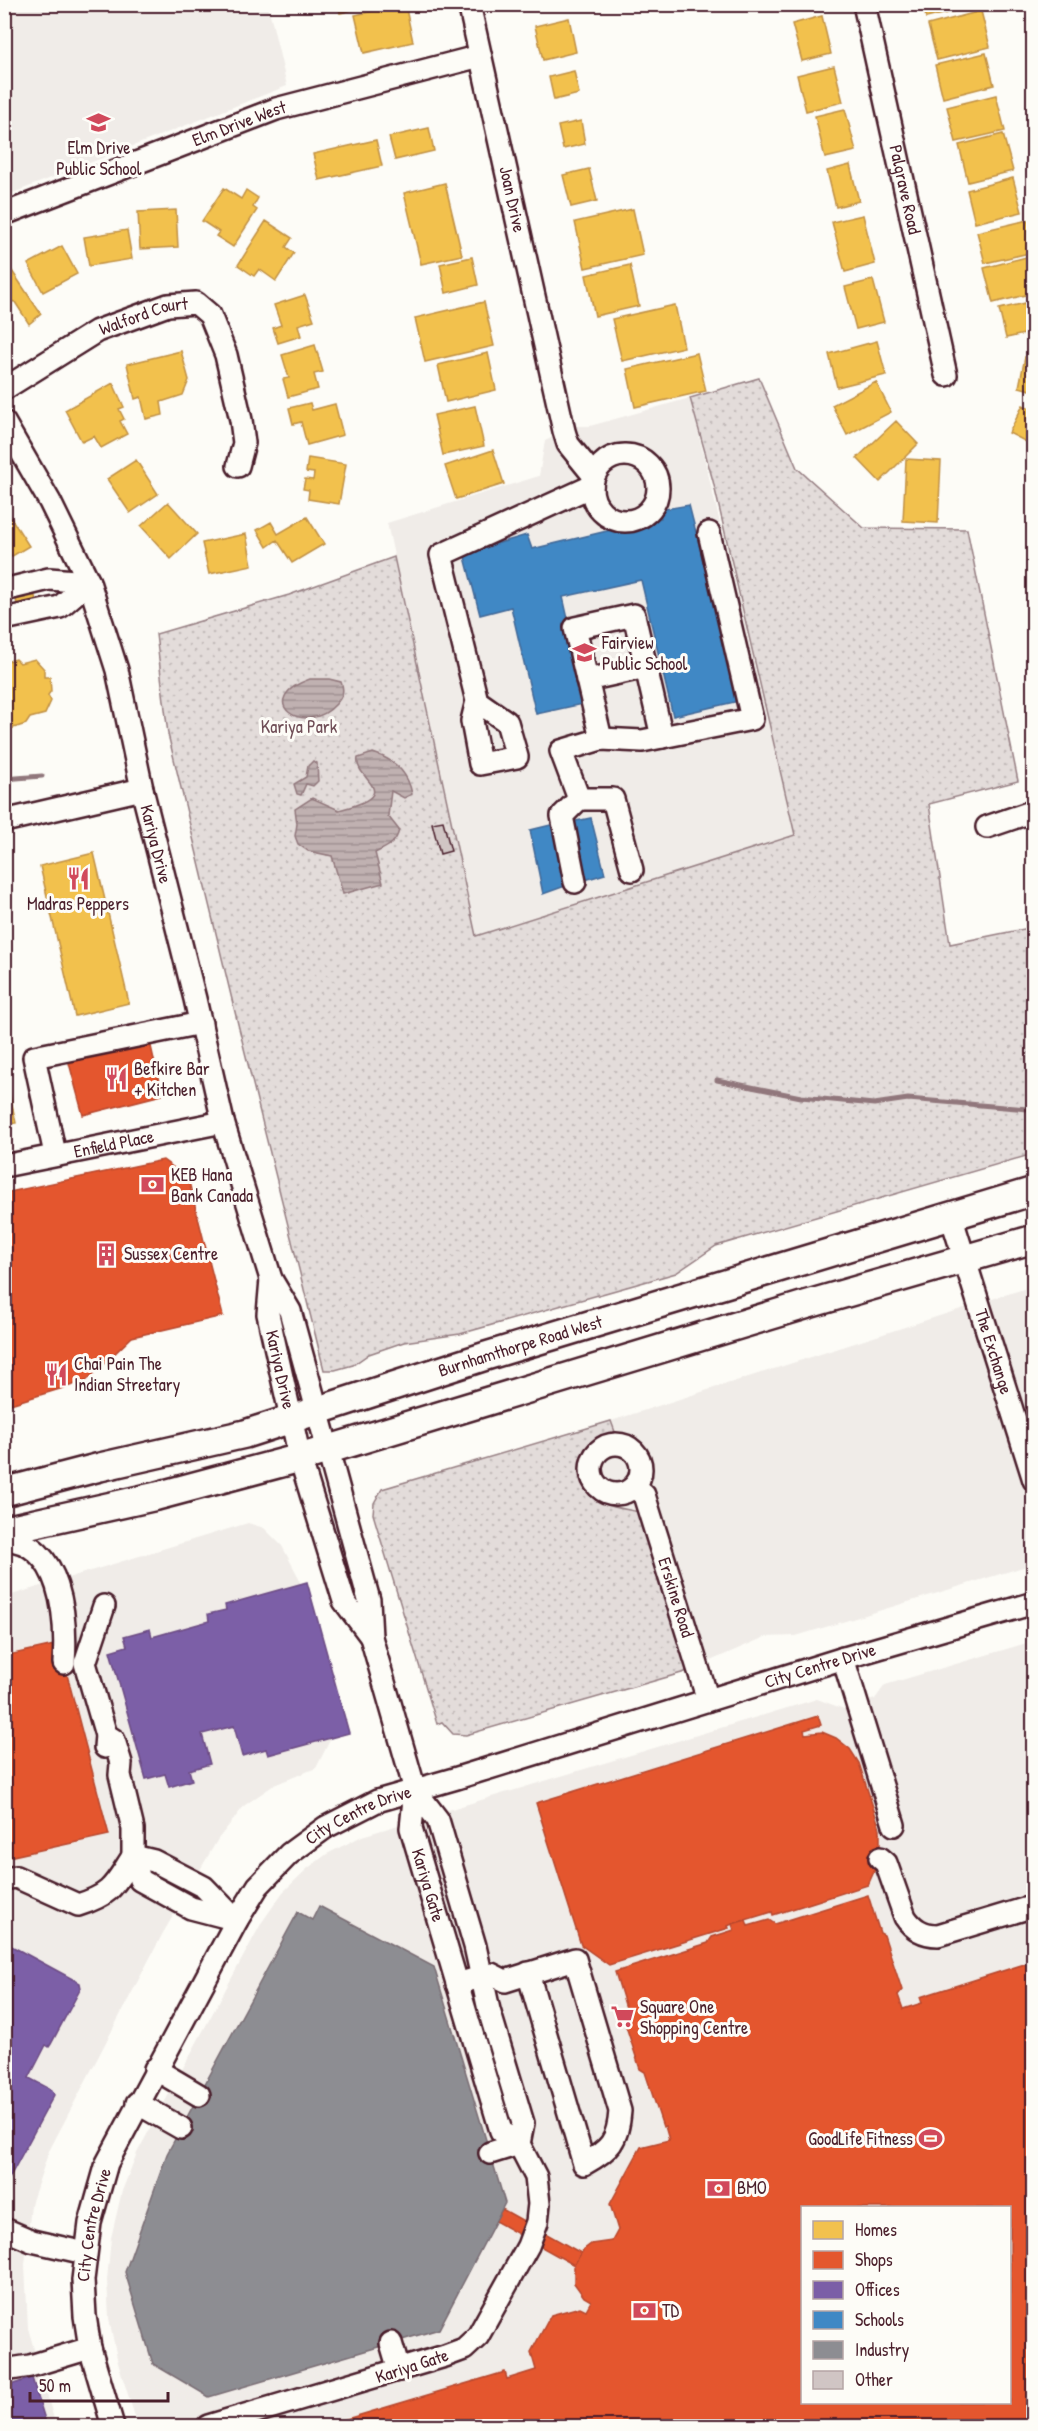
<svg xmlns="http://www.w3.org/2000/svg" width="1038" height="2431" font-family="'Patrick Hand',sans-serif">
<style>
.built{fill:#f0ece8;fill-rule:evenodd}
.grass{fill:url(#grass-dots);stroke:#967e82;stroke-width:1.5}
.water{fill:url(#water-rules);stroke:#91777b;stroke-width:1.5}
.homes{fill:#f2c14e;stroke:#c09044;stroke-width:1.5}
.shops{fill:#e4572e;stroke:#b6462d;stroke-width:1.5;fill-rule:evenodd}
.offices{fill:#7b5ea7;stroke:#6c4b82;stroke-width:1.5}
.schools{fill:#3f88c5;stroke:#426897;stroke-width:1.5}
.industry{fill:#8d8d92;stroke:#796c73;stroke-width:1.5}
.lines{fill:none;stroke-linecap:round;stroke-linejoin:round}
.stream{stroke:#91777b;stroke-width:5}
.building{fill:#d0c5c4;stroke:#4a1f2b;stroke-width:1.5}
.minor-casing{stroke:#4a1f2b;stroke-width:26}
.major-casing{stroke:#4a1f2b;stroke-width:32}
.minor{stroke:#fdfcf7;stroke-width:21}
.major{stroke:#fdfcf7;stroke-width:27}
.labels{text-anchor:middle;stroke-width:6;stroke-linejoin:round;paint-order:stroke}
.street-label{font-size:18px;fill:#4a1f2b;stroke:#fdfcf7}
.poi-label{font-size:18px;fill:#4a1f2b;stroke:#fdfcf7;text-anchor:start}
.park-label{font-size:18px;fill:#704e57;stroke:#fdfcf7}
</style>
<defs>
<pattern id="grass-dots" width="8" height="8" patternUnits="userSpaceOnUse" patternTransform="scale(1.5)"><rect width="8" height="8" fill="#e3dcda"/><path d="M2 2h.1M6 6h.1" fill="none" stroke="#c4bcbb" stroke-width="1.8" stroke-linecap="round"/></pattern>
<pattern id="water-rules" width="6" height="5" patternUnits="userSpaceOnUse" patternTransform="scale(1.5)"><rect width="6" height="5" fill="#c0b1b1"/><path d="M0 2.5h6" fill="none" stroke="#9e8f90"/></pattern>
</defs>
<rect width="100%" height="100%" fill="#fdfcf7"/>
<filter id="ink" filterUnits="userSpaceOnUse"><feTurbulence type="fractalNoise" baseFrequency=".0167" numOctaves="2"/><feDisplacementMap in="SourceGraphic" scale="12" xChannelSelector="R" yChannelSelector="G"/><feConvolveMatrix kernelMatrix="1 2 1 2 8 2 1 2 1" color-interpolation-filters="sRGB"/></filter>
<g filter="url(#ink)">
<path class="built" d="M5,4L268,5L287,86L5,196Z
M690,398L795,835L476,936L387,523L539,476L545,441L576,426H590Z
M1033,1286V1564L796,1636L765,1637L685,1672L689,1667L618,1508L608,1505L597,1498L591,1490L587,1480V1471L593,1461L601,1451L618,1440L611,1421Z
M248,1523L264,1528L282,1546L298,1576L341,1718L316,1768L274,1785L245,1805L218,1839L163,1933L49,2151L31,2204L25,2265L28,2328L56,2426H5V1597Z
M1033,1641V2426H138L118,2363L109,2318L107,2280L111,2238L122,2191L137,2153L262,1922L283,1892L308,1868L327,1854L362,1836L817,1699L844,1709L875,1699L885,1685ZM802,2208H1010V2402H802Z"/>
<path class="grass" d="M759,378L797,468L864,528L967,529L1018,781L929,804L950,944L1029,928L1033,939V1154L716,1246L676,1273L460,1334L404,1342L369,1354L353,1365L335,1370H324L234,1008L168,734L156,634L289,595L394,557L476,936L795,835L713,481L690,398Z
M611,1421L618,1440C592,1454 570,1485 606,1504C616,1509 629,1509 639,1512L689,1667L685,1672L466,1735L453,1734L442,1722L437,1724L373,1514L374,1503L382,1489Z"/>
<path class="water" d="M310,679H329L341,682C345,691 342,697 336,704C305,739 251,700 310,679Z
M373,753C393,759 408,772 412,794L404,798L391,791L388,816L399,830C396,844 387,847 375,853L383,883L343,894L332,856L308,851L298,844L295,836L297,824L295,809L312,798L339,810C407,793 353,780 358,758Z
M313,761L317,763L318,781L313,786L306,784L301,795L297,794L294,784L306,777L308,766Z"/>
<path class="homes" d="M338,4H378L340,13Z
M405,4L413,42L364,53L355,15Z
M523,4H546L524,9Z
M923,4H977V6L926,18Z
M981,11L990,47L937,60L928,25Z
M822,16L831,54L802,61L792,24Z
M569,18L576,52L543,60L535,26Z
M986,53L994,85L943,98L935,65Z
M834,66L843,102L806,111L797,75Z
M574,71L579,94L554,100L549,77Z
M996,95L1005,131L956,142L947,107Z
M845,109L856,151L825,158L815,116Z
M581,121L585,144L563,149L558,126Z
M429,128L434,151L395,160L389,137Z
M1003,134L1013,171L968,182L959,145Z
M376,140L382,166L319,180L313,154Z
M850,165L859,201L836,207L827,171Z
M589,169L597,201L571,207L563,175Z
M1013,178L1022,212L975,223L967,190Z
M445,183L462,255L421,264L404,193Z
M224,188L241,199L246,190L258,198L253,207L257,210L233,247L216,236L219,232L202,221Z
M633,209L643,255L585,268L575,222Z
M176,210L178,247L140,249L138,212Z
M863,215L875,264L845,272L832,222Z
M1028,220L1034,241V252L985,263L977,232Z
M266,221L292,238L286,247L294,253L276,281L259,269L254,276L238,265Z
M127,230L132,259L89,266L84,237Z
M62,246L77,274L43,292L28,264Z
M1034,255V293L993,303L984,268Z
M472,257L478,285L446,293L440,264Z
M630,265L639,306L595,316L586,275Z
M10,268L41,314L29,324L15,302L4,300V272Z
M873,280L884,322L856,329L845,287Z
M305,295L314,320L298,325L301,336L278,343L273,328L281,325L274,305Z
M1034,301V332L1006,338L999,309Z
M484,302L494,346L425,362L415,318Z
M675,305L684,347L622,361L612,319Z
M877,341L886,375L837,387L829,354Z
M315,345L323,372L314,374L318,389L288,397L283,379L289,378L282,355Z
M181,351L189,380L183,395L161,402L163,415L146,419L141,397L135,399L127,364Z
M488,353L496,390L446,402L438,365Z
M697,353L706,391L635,407L627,369Z
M1025,357L1034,359V391L1019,387Z
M876,382L891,412L847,435L832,405Z
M113,383L124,407L119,409L124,419L120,421L127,434L101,448L94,436L82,442L65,410Z
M310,403L312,410L335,404L343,435L307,445L301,422L293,424L289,408Z
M1023,405L1034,410V446L1009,433Z
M475,406L484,446L443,455L434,415Z
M896,421L918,444L880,482L857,458Z
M493,450L504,484L456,499L445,466Z
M308,458L346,464L339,504L308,499L309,490L303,489L305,479L313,480L314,473L306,472Z
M906,459L941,461L938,523L903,521Z
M136,460L158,494L130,513L107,479Z
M168,502L197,534L171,559L141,526Z
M4,507L29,546L4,561Z
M307,517L324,544L292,563L277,540L267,547L257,530L271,522L278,534Z
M246,534L252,565L209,574L202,543Z
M35,596L37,608L18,611L16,599Z
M16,659L20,663L35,659L44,669V677H50L51,691L48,695L51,701L45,714L30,718L26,724L4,731V662Z
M94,853L129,1003L75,1016L40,866Z
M5,1072L16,1123L4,1125V1073Z"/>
<path class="shops" d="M150,1042L162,1095L83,1115L69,1063Z
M163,1160L188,1178L223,1316L132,1337L86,1381L4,1406V1193Z
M59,1644L109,1835L4,1858V1656Z
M818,1716L821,1725L804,1730L805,1734L822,1732L836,1738L850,1749L859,1763L880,1829V1858L868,1885L773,1915L772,1912L732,1924L728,1926L729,1928L609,1965L581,1945L536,1803Z
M868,1895L880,1933L884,1935L902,1990L898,1995L903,2009L922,2003L920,1997L1034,1961V2426H323L505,2372L507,2379L536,2370L531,2352L551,2315L580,2307L586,2310L591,2301L584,2297L574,2283V2265L583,2250L591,2244L612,2241L618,2230L610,2204L641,2147L669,2140L665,2126L663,2127L645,2072L640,2069L622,2014L626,2008L615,1972L708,1943L712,1937L734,1930L732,1924L746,1920L748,1926L769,1920L775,1924ZM802,2208H1010V2402H802Z
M502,2209L581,2253L574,2265L495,2221Z"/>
<path class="offices" d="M307,1582L349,1733L268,1755L266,1749L242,1756L234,1726L202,1734L210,1764L189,1770L192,1780L169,1787L165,1774L146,1779L110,1651L127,1646L124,1636L150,1629L152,1637L209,1621L208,1614L226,1610L225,1605Z
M4,1942L80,1983L81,1988L51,2044L49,2047L46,2045L29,2078L52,2090L54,2095L4,2188Z
M32,2378L47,2426H4V2387Z"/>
<path class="schools" d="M689,505L739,701L673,716L641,580L563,597L587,703L536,714L511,607L480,615L464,553L527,535L532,549L661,518L659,510Z
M591,818L605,874L585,880L571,822Z
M555,824L568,885L543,894L530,830Z"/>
<path class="industry" d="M319,1906L434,1967L505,2203L439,2329L209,2397L153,2364L125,2272L167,2154L298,1912L312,1920Z"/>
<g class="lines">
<path class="stream" d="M4,779L42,776
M717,1080L801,1097L874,1104L908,1099L1028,1109"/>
</g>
<path class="building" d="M443,821L451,851L440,854L432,823Z"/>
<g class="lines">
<defs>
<g id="minor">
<path id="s1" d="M469,4L564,431L568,444L594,476"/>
<path id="s2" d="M864,4L946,375"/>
<path id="s3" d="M4,214L276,109L480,56"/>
<path id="s4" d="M4,389L97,331L168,305L196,303L210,315L226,355L241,420L244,443L238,466"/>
<path id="s5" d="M4,422L50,502L89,582L117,670L142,789L195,999L223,1122L271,1279L290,1311L369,1600L371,1637L415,1790L411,1828L501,2131L519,2144L536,2177L539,2204L537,2222L528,2246L478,2336L464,2349L445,2356L208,2426"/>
<circle cx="625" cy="488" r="33"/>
<path d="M4,590L49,579L89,582"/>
<path d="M4,619L60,607L89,582"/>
<path d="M587,680L646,667"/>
<path d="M477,701L507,722L517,757L480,764L472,721L477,701L441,555L592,486"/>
<path d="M601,739L575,628L634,615L662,737"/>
<path d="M579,799H613L632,870"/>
<path d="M4,821L142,789"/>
<path d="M987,827L1034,811"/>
<path d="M575,882L562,816L579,799L561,751L601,739L642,741L752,719L709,533"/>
<path d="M55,1154L34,1057L201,1023"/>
<path id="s6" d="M4,1166L223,1122"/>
<path id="s7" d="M951,1216L1034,1480"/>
<path id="s8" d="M271,1279L268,1314L300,1458L344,1601L371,1637"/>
<circle cx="616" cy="1469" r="25"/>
<path id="s9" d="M634,1487L644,1495L708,1700"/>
<path d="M4,1539C62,1542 67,1619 64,1663"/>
<path d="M104,1606L85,1663L106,1735L105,1747"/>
<path d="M843,1658L894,1825"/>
<path d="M106,1735L114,1740L121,1763L120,1775L133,1829V1856L140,1880L191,1908L237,1920"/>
<path d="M415,1790L438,1820L475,1946L489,2010L523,2123L519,2144"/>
<path d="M133,1856L154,1861L204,1887L235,1919"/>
<path d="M880,1858L886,1863L905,1917C913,1929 923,1935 938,1935L1034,1906"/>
<path d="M4,1879L16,1877L78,1905C113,1894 114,1885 133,1856"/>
<path d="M457,1984L491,1974L505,1981L575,1959L620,2111C618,2141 610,2150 584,2164L528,1973"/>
<path d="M155,2069L199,2095"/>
<path d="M137,2103L181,2128"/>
<path d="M490,2153L519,2144"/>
<path d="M4,2229L32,2241L85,2253"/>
<path d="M391,2343L399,2370"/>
<path d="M4,2370L30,2366L90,2348"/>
<path id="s10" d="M113,2426L90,2348L85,2316L83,2280L90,2223L107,2163L237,1920L258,1886L289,1854L326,1827L377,1801L457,1778L841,1659L1034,1603"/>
</g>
<g id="major">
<path id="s11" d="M4,1492L100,1467L245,1434L486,1356L1034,1191"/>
<path d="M4,1530L157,1496L300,1458L805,1305L1034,1239"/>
</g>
</defs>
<use href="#minor" class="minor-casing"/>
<use href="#major" class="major-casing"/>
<use href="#minor" class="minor"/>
<use href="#major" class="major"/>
</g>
</g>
<defs>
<symbol id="school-bare" viewBox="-9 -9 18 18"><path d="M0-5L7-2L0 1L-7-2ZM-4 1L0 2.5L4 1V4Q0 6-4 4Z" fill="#d1495b" stroke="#fdfcf7" stroke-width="2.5" paint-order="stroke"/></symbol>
<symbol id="restaurant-bare" viewBox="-9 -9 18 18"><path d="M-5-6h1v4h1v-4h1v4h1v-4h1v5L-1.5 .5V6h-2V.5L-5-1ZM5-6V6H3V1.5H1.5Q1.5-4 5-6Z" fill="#d1495b" stroke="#fdfcf7" stroke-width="2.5" paint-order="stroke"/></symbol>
<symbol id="bank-bare" viewBox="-9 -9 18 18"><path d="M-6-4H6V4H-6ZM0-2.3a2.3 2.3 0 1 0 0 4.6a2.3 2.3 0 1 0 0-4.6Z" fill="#d1495b" stroke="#fdfcf7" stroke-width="2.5" paint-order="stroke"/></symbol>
<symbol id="building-bare" viewBox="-9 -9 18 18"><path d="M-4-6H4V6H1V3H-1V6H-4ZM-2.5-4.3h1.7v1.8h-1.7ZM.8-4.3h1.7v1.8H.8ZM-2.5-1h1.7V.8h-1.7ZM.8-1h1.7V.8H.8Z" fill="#d1495b" stroke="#fdfcf7" stroke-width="2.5" paint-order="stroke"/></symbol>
<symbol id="supermarket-bare" viewBox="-9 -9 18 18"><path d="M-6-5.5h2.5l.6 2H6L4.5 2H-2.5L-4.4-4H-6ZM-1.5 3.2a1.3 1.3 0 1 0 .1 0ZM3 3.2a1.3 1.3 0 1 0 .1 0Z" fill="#d1495b" stroke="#fdfcf7" stroke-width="2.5" paint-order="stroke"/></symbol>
<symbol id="stadium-bare" viewBox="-9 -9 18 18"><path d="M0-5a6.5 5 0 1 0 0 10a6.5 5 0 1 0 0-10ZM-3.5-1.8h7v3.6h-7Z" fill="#d1495b" stroke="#fdfcf7" stroke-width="2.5" paint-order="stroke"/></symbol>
</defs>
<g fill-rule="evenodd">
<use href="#school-bare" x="82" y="106" width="33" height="33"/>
<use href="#school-bare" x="568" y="636" width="33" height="33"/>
<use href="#restaurant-bare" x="62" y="862" width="33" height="33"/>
<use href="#restaurant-bare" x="100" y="1062" width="33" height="33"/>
<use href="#bank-bare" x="136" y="1168" width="33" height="33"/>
<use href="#building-bare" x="90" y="1238" width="33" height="33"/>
<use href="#restaurant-bare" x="40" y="1358" width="33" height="33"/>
<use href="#supermarket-bare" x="606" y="2000" width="33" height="33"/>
<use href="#stadium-bare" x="914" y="2122" width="33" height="33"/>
<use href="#bank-bare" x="702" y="2172" width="33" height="33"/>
<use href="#bank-bare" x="628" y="2294" width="33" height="33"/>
</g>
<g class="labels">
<g class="street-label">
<text dy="6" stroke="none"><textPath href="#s3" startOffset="252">Elm Drive West</textPath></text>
<text dy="6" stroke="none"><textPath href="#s2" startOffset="190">Palgrave Road</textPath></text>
<text dy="6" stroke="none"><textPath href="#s1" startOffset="200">Joan Drive</textPath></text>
<text dy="6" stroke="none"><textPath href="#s4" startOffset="159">Walford Court</textPath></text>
<text dy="6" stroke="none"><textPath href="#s5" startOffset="452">Kariya Drive</textPath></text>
<text dy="6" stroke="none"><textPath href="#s6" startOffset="112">Enfield Place</textPath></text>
<text dy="6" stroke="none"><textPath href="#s11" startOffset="537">Burnhamthorpe Road West</textPath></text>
<text dy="6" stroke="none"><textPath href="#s7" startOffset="142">The Exchange</textPath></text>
<text dy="6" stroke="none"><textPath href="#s8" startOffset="92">Kariya Drive</textPath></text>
<text dy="6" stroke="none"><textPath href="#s9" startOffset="120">Erskine Road</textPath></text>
<text dy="6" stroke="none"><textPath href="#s10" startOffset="1196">City Centre Drive</textPath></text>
<text dy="6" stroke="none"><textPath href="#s10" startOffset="710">City Centre Drive</textPath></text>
<text dy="6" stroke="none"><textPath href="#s5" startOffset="1533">Kariya Gate</textPath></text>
<text dy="6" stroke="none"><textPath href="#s10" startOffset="206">City Centre Drive</textPath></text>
<text transform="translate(412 2366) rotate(-18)" y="6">Kariya Gate</text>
</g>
<g class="poi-label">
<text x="99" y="154" text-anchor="middle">Elm Drive<tspan x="99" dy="21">Public School</tspan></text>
<text x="602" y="649">Fairview<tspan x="602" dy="21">Public School</tspan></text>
<text x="78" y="910" text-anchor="middle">Madras Peppers</text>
<text x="134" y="1075">Befkire Bar<tspan x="134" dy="21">+ Kitchen</tspan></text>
<text x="171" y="1181">KEB Hana<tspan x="171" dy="21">Bank Canada</tspan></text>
<text x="124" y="1260">Sussex Centre</text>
<text x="74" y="1370">Chai Pain The<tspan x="74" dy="21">Indian Streetary</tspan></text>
<text x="640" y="2013">Square One<tspan x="640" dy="21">Shopping Centre</tspan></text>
<text x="913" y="2145" text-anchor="end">GoodLife Fitness</text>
<text x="737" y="2194">BMO</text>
<text x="662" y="2317">TD</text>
</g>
<g class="park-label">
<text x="299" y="733">Kariya Park</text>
</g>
</g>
<rect width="1038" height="2431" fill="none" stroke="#fdfcf7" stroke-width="24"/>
<rect x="12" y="12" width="1014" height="2407" fill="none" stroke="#4a1f2b" stroke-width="2" filter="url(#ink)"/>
<rect x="801" y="2206" width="210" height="198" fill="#fdfcf7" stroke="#b5a4a5" stroke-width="1.5"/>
<rect x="813" y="2221" width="30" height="18" fill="#f2c14e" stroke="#b5a4a5" stroke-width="1.5"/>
<text x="855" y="2236" font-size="18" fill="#4a1f2b">Homes</text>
<rect x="813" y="2251" width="30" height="18" fill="#e4572e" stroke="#b5a4a5" stroke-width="1.5"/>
<text x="855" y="2266" font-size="18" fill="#4a1f2b">Shops</text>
<rect x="813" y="2281" width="30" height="18" fill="#7b5ea7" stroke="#b5a4a5" stroke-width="1.5"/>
<text x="855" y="2296" font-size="18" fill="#4a1f2b">Offices</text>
<rect x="813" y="2311" width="30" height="18" fill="#3f88c5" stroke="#b5a4a5" stroke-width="1.5"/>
<text x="855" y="2326" font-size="18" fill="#4a1f2b">Schools</text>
<rect x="813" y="2341" width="30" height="18" fill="#8d8d92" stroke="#b5a4a5" stroke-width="1.5"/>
<text x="855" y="2356" font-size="18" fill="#4a1f2b">Industry</text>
<rect x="813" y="2371" width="30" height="18" fill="#d0c5c4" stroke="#b5a4a5" stroke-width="1.5"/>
<text x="855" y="2386" font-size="18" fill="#4a1f2b">Other</text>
<path d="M30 2392v9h138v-9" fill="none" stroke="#4a1f2b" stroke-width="3"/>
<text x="39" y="2392" font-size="18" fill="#4a1f2b" stroke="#fdfcf7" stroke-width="4.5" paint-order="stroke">50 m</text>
</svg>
